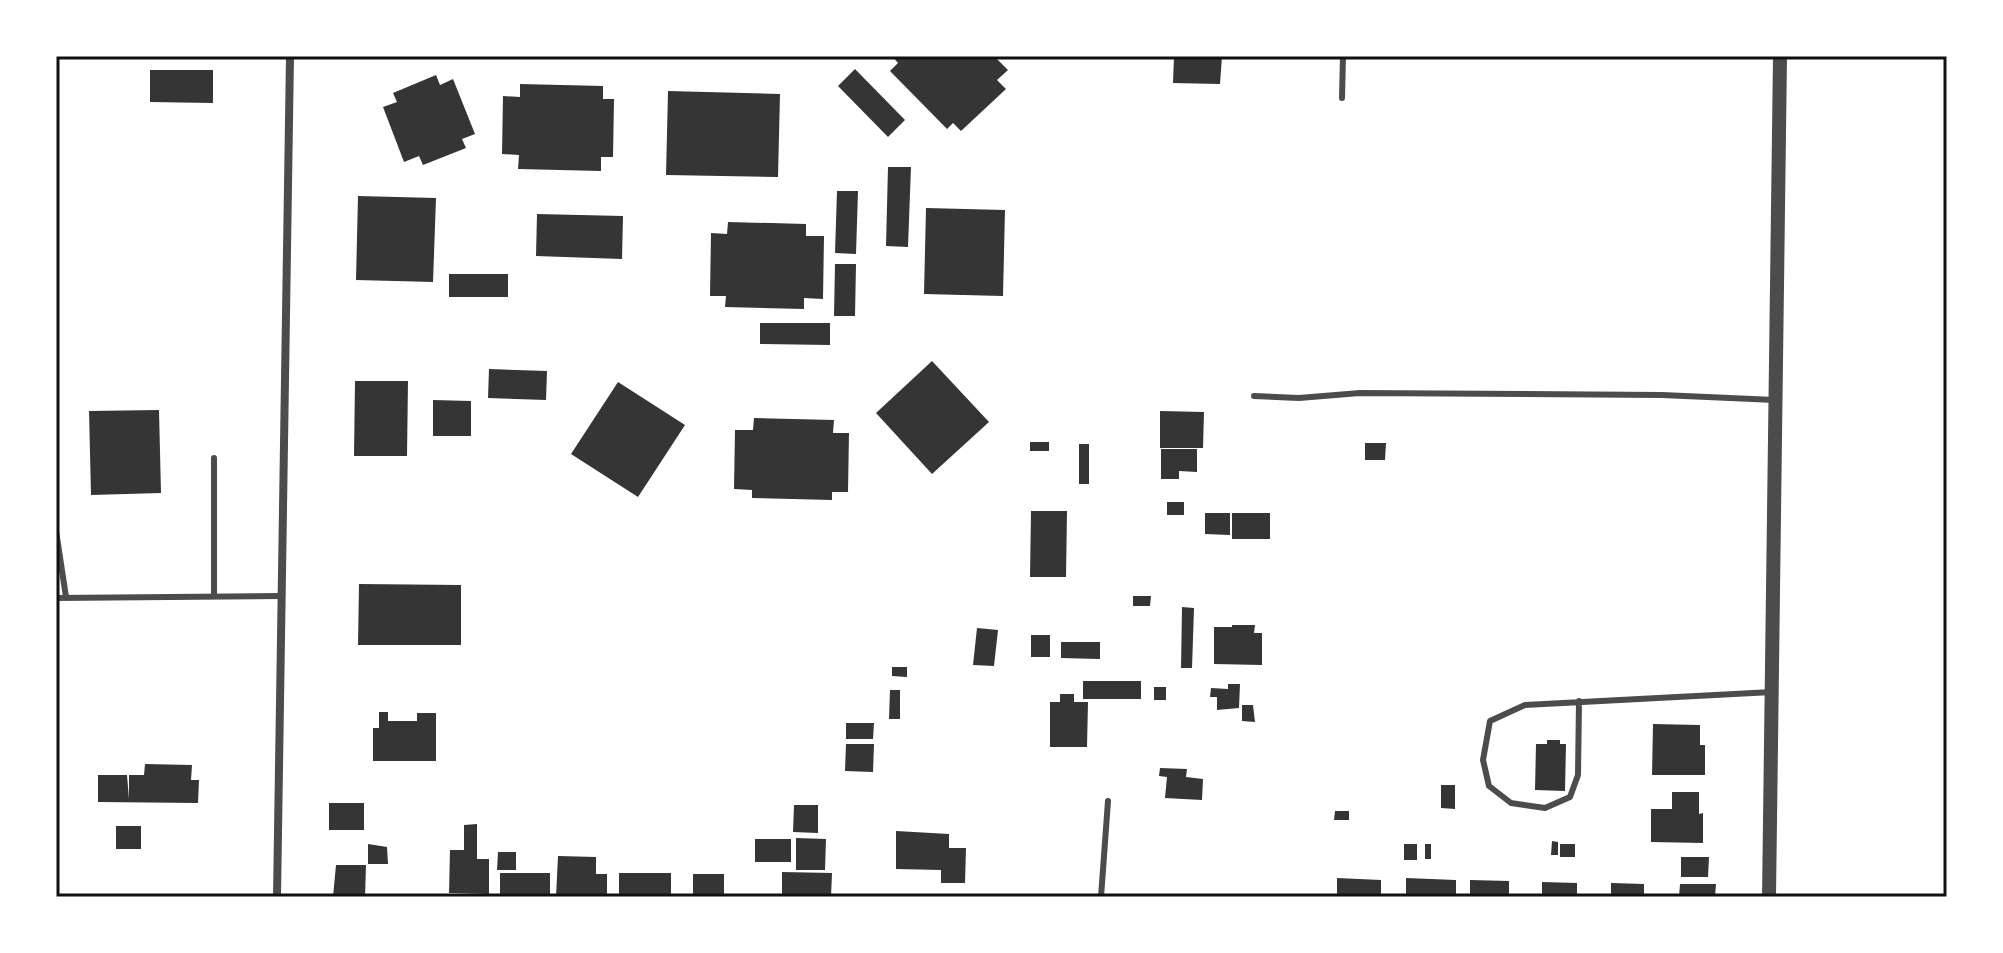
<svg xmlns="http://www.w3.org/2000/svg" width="2003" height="953" font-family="Ubuntu,sans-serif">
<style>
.building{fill:#353535}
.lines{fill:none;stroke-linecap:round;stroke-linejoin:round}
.service{stroke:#4c4c4c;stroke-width:6}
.minor{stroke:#4c4c4c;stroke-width:8}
.tertiary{stroke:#4c4c4c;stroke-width:14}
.neatline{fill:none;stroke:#111;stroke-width:3}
</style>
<rect width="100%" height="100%" fill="#fff"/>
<path class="building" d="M892,56H994L1008,70L997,80L1006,89L961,131L953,123L947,129L890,71L898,63Z
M1174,56H1222L1220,84L1173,83Z
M855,69L905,120L888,137L838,86Z
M150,70H213V103L150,102Z
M436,75L440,85L453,79L475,134L462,139L466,148L423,165L419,156L404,162L383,107L397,102L393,93Z
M520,84L603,86V99H614L613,157H601V171L518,169L519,155L502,154L503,96L520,97Z
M668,91L780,94L778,177L666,175Z
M888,167H911L908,247L886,246Z
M837,191H858L856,254L835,253Z
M358,196L436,198L433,282L356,280Z
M926,208L1005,210L1003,296L924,294Z
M537,214L623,216L622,259L536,256Z
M728,222L806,224V236H824L823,299L804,298V309L725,307L726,296H710L711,233L727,234Z
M835,264H856L855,316H834Z
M449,274H508V297H449Z
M760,323H830V345L760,344Z
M932,361L989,422L932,474L876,413Z
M489,369L547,371L546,400L488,398Z
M355,381H408L407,456H354Z
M618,382L685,425L638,497L571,454Z
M433,400L471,401V436H433Z
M159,410L161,493L91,495L89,411Z
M1160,411L1204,412L1203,448H1160Z
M754,418L834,420L833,433H849L848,492H832V500L752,498V490L734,489L735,430H753Z
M1030,442H1049V451H1030Z
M1365,443H1386L1385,460H1365Z
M1079,444H1089V484H1079Z
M1161,449H1197V472L1179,471V479H1161Z
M1167,502H1184V515H1167Z
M1031,511H1067L1066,577H1030Z
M1205,513H1230V535L1205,534Z
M1232,513H1270V539H1232Z
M359,584L461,585V645H358Z
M1133,596H1151L1150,606H1133Z
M1182,607L1194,608L1192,668H1181Z
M1232,625H1255L1254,633H1262V665L1214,664V627H1232Z
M977,628L998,630L994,666L973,665Z
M1031,635H1050V657H1031Z
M1061,642H1100V659L1061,658Z
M892,667H907V677L892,676Z
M1083,681H1141V699H1083Z
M1228,684H1240L1239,708L1217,710V697H1210L1211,688L1228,689Z
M1154,687H1166V700H1154Z
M890,690H900V719H889Z
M1060,694H1074V702H1088L1087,747H1050V702H1060Z
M1242,705H1253L1255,722L1242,721Z
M379,712H388V721H417V713H436V761H373V728H379Z
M846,723H874L873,739H846Z
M1653,724L1700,725V745H1705V775H1652Z
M1547,740H1560V744H1566L1565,791L1535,790L1536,744H1547Z
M846,744H874L873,772L845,771Z
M145,764L192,765L191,780H199L198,803L98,802V775H127L129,799V775H144Z
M1160,768L1187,769L1186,777L1203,779L1202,800L1165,798L1167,777L1159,776Z
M1441,785H1455V809L1441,808Z
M1672,792H1699V814L1703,813V843L1651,842V809H1672Z
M329,803H364V830H329Z
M794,805H818V833L793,832Z
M1335,811H1349V820H1334Z
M477,824V859H489V894L449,893L450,850H464V825Z
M116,826H141V849H116Z
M896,831L949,834V848H966L965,883H941V870L896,869Z
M796,838L826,839L825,870H796Z
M755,839H791V862H755Z
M1552,841L1558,842V855H1551Z
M368,844L387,847L388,864H368Z
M1404,844H1417V860H1404Z
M1425,844H1431V859H1425Z
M1560,844H1575V857H1560Z
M498,852H516V870H497Z
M558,856L596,857V874H607V897H556Z
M1681,857H1709L1708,877H1681Z
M336,865H366L365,897H333Z
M782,872L832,873L831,897H782Z
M500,873H550V897H500Z
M619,873H671V897H619Z
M693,874H724V897H693Z
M1337,878L1381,880V897H1337Z
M1406,878L1456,880V897H1406Z
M1470,880L1509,881V897H1470Z
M1542,882L1577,883V897H1542Z
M1611,883L1644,884V897H1611Z
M1680,884H1716L1715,897H1679Z"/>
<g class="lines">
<path class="service" d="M1342,98L1343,56
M1254,396L1299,398L1360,393L1662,395L1775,400
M56,531L66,597
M214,596V458
M56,598L281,596
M1579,701L1578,775L1570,797L1545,808L1511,803L1489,786L1483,760L1490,721L1525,705L1772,692
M1101,897L1108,801"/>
<path class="minor" d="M277,897L290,56"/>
<path class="tertiary" d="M1769,897L1780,56"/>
</g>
<rect width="2003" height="953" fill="none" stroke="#ffffff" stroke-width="116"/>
<rect x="58" y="58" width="1887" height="837" class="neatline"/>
</svg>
